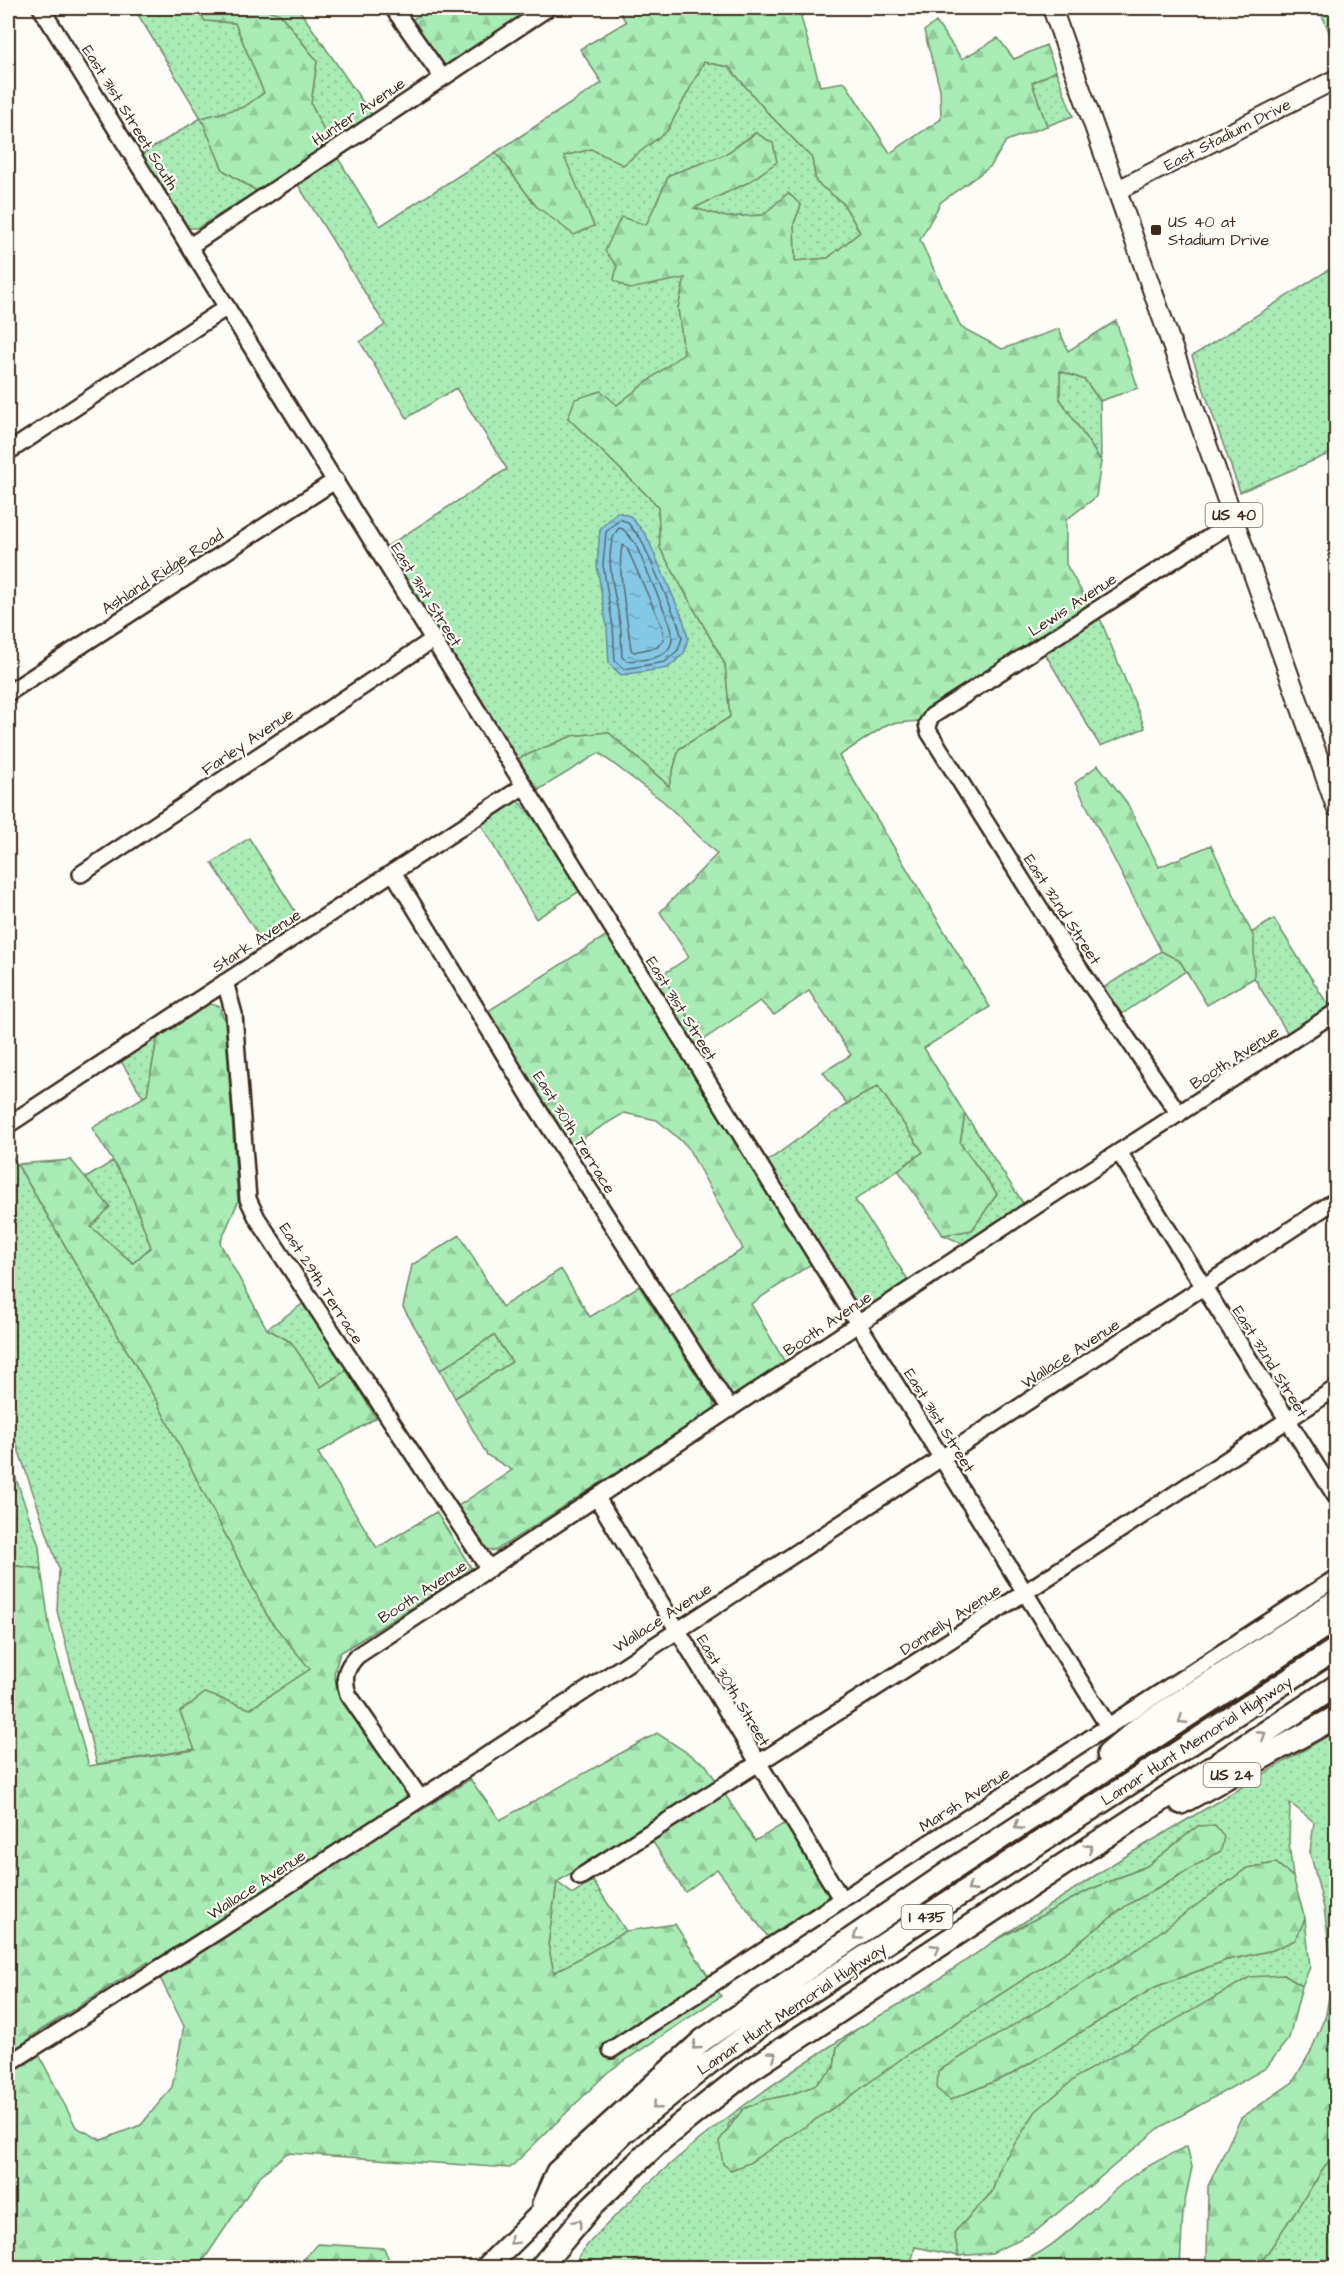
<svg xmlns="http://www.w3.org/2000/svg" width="1344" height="2275" font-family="'Architects Daughter',sans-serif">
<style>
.grass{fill:url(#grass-dots);stroke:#728a6a;stroke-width:1.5}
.forest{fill:url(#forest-firs);stroke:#728a6a;stroke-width:1.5;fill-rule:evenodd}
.water{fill:url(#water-ripples);stroke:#678996;stroke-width:1.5}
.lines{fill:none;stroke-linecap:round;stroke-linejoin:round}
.shore{stroke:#59696e;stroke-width:1.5}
.minor-casing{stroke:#3b2a1e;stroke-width:20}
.major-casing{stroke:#3b2a1e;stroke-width:22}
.highway-casing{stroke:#3b2a1e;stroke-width:26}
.minor{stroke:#fdfcf7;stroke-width:15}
.major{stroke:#fdfcf7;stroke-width:18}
.highway{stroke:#fdfcf7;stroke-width:21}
.oneway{stroke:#9c938a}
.poi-dot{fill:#3b2a1e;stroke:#fdfcf7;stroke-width:2}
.labels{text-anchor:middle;stroke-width:4.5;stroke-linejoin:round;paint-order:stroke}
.shield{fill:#fdfcf7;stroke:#75695f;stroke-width:1.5}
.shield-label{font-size:15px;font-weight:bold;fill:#3b2a1e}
.street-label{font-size:16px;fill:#3b2a1e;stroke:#fdfcf7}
.poi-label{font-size:16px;fill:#3b2a1e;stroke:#fdfcf7;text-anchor:start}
</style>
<defs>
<pattern id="grass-dots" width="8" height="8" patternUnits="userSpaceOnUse" patternTransform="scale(1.5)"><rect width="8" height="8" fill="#a8ebb5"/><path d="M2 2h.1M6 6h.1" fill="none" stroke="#92ca9b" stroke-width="1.8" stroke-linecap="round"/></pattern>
<pattern id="forest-firs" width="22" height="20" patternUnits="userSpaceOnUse" patternTransform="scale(1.5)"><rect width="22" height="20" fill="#a8ebb5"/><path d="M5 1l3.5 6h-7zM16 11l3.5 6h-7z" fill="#92ca9b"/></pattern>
<pattern id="water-ripples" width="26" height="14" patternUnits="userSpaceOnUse" patternTransform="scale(1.5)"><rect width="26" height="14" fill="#85c8e6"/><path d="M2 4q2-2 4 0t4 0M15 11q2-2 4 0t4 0" fill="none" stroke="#6ea3ba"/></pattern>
</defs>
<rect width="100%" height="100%" fill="#fdfcf7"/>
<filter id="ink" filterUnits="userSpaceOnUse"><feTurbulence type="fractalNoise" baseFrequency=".0167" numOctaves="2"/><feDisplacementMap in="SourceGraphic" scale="12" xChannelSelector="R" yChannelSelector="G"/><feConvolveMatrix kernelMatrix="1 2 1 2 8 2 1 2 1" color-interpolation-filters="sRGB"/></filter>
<g filter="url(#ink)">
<path class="grass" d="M134,8H197L205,21L235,23L264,93L244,107L202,118L223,170L257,191L198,228H189L180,222L139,156L201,118Z
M259,8H298L372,115L330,144L311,104L317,61L280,14Z
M704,62L729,67L768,113L812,158L816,182L843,203L860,232L828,258L795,261L794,223L801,205L763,215L726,217L693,208L749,182L755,133L724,155L669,175L646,226L685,278L678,308L684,354L617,405L568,418L658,506L660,548L725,664L730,717L679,749L669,786L608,732L572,736L515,760L386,547L507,469L456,388L407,418L360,342L385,325L295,180L336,155L380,226L496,152L536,206L594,226L563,156L667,131Z
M1056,71L1073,116L1047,126L1032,83Z
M1336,265V451L1240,492L1192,356Z
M1060,371L1085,380L1100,401L1101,461L1060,399Z
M1099,616L1145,728L1100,746L1044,652Z
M512,801H518L536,821L580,891L536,919L479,821Z
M249,838L302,922L265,946L212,863Z
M1274,919L1330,1008L1288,1034L1254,978L1251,933Z
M1161,951L1180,961L1186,971L1119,1016L1100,990Z
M662,975L703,1040L692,1047L651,982Z
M209,1004L157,1039L147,1095L143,1097L119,1058L199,1005Z
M878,1086L923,1152L855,1200L909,1281L869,1308H862L854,1302L765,1163L847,1104Z
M965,1114L1025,1206L966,1245L943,1235L972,1230L997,1194L960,1143Z
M8,1149L155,1398L269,1619L311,1669L250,1709L205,1693L180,1712L196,1749L97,1764L57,1611L59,1569L8,1419Z
M113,1161L128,1185L151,1247L133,1263L91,1227L86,1178Z
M304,1303L347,1370L321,1387L291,1342L267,1329Z
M494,1335L512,1362L455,1398L440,1370Z
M8,1455L39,1546L41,1569L8,1565Z
M1336,1731V1965L1333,1974L1324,1908L1310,1852L1314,1822L1290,1803L1289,1843L1293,1877L1276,1863L1247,1868L1130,1955L950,2100L1012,2074L1155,1987L1227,1960L1273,1950L1295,1940L1305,1919L1310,1967L1302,1986L1284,1975L1001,2165L992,2192L954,2233L959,2256L915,2247L910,2267L698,2268L696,2264L639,2259L628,2267L573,2268C583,2245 602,2230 619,2212C690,2140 772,2083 857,2029L837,2047L834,2068C828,2074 821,2082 813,2086C777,2105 759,2091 728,2125L731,2170L749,2162L844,2101L909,2053L1069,1950L1127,1905L1179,1876L1198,1826L1147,1866L1087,1891L993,1942L1116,1862Z
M593,1881L626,1931L554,1974L548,1944L557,1882L573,1894Z
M1336,2150V2267H1258Z"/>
<path class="forest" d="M197,8H259L280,14L317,61L311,104L330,144L257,191L223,170L201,118L244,107L264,93L235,23L205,21Z
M431,8H538L451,64L445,65L439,61L411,20Z
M617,8H810L801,17L820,86L845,82L890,153L941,119L940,89L924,31L936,22L962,59L998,38L1014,59L1046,45L1056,71L1032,83L1047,126L1006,141L991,166L941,202L920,240L961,327L1002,349L1059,329L1068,351L1116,321L1138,388L1100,401L1085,380L1060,371V399L1101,461L1096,497L1066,520V564L1089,605L930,710L919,721L888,724L839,756L990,1007L924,1048L965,1114L960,1143L997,1194L972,1230L943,1235L898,1170L923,1152L878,1086L847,1104L823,1072L851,1055L809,991L774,1015L760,1001L703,1040L662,975L689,957L660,912L717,854L664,802L599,753L535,792L515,760L572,736L608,732L669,786L679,749L730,717L725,664L660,548L658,506L568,418L575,399L601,391L617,405L684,353L678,308L685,278L629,289L614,280L617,266L605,251L621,217L646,225L669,175L724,155L756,133L773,143L777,162L749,182L694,208L726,217L763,215L788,193L801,205L794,223L795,261L828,258L860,232L843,203L816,182L812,158L768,113L729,67L704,62L667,131L623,165L591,149L564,156L594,226L574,235L536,206L496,152L602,83L580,49L626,22Z
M1319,8H1336V48Z
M1098,765L1127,803L1159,867L1211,845L1254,938V978L1207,1005L1180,961L1161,951L1075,783Z
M607,935L814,1262L751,1304L786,1364L734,1398L727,1395L665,1298L743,1249L687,1146L657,1120L624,1113L568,1147L485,1013Z
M209,1004L219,1006L225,1022L238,1202L220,1243L267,1329L291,1342L321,1387L347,1370L376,1418L318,1453L377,1548L436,1512L472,1569L340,1653L334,1673L339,1696L419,1812L470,1779L500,1820L657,1733L706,1765L755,1841L785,1823L830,1896L768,1937L717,1869L685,1892L653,1842L632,1834L557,1882L548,1944L554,1973L626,1931L675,1924L721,1996L608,2072L510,2168L287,2153L260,2176L199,2267L8,2268V1565L41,1569L50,1630L89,1766L195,1750L180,1712L205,1693L250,1709L310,1669L269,1619L155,1398L17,1164L71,1160L110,1207L91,1227L133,1263L151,1247L128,1185L92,1128L147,1095L157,1039ZM148,1962L161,1980L184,2026L172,2087L141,2125L101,2140L76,2127L30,2037Z
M460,1235L502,1307L561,1269L590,1317L639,1286L712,1399L715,1409L495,1551L486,1549L458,1506L512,1470L487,1455L455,1398L512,1362L494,1335L440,1370L403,1307L412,1265Z
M1215,1825L1224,1836L1221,1851L1127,1905L1069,1950L909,2053L844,2101L749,2163L731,2170L723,2164L719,2141L743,2109L764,2100L789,2095L814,2086L834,2068L837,2047L857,2029L920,1992L993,1942L1087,1891L1147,1866L1198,1826Z
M1276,1863L1293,1877L1305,1919L1295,1940L1273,1950L1227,1960L1155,1987L1012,2074L950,2100L937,2089L938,2071L1129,1955L1247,1868Z
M1333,1974H1336V2150L1258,2267H1207L1208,2186L1241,2118L1293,2082L1311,2051L1326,2014Z
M1284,1975L1302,1986L1289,2038L1266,2068L1159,2128L1036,2231L992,2253L959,2256L954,2233L992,2192L1001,2165L1036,2111L1078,2076L1250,1977Z
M1187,2146L1192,2167L1183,2211L1180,2267H1006C1058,2254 1091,2204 1134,2175C1150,2164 1169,2155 1187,2146Z
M318,2244L384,2248L392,2267H296Z
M639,2259L696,2264L698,2267H628Z"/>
<path class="water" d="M617,512L630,516L646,535L683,619L688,638L684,653L668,668L621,675L609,664L607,628L597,566L600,529Z"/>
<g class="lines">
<path class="shore" d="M620,519L627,522L641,539L677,621L682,638L678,650L665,662L624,669L615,661L613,627L603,565L606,532Z
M619,528L623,529L635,543L670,624C680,658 653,659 627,661L622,657C621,646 622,635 620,624C617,599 600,549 619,528Z
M623,545L627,548L662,627L664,639L657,647L634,652L631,650C629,627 615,560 623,545Z"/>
<defs>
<path id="minor" d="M41,8L1108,1726
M393,8L442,77
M190,246L548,8
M8,452L227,307
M8,693L336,480
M393,872L532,1100L730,1409
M81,874L434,639
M225,982L234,1014L248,1199L257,1218L489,1569
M1179,1114L1060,940L929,732L927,724L932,716L1236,520
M8,1125L524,786
M1119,1152L1336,1497
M597,1498L842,1900
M420,1798L348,1694C343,1678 345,1669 357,1656L1057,1192L1336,1012
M580,1877L1024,1593L1336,1388
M611,2050L1336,1578
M8,2064L218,1931L1336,1200"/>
<path id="major" d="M1052,8L1336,807
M1118,190L1336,79"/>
<path id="highway" d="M1108,1754L1140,1727L1336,1601
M1181,1803L1336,1717
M543,2204L557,2172L703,2040L952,1870L1336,1619
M486,2268L622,2134L709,2063L771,2018L1336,1649
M540,2268L592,2206L661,2140L747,2072L1336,1686"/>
</defs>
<use href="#minor" class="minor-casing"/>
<use href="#major" class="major-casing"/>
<use href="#highway" class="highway-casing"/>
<use href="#minor" class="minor"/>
<use href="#major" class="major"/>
<use href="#highway" class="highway"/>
</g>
<defs><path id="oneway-chevron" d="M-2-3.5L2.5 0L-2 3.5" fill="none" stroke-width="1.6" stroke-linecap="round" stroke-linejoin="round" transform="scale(1.5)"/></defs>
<g class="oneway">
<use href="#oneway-chevron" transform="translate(1182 1720) rotate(147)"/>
<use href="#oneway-chevron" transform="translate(1262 1735) rotate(-33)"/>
<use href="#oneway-chevron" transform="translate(1018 1826) rotate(147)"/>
<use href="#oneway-chevron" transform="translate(1089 1848) rotate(-33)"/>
<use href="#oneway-chevron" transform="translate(971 1888) rotate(147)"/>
<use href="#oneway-chevron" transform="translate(857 1936) rotate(145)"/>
<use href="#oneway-chevron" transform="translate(936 1948) rotate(-33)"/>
<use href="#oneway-chevron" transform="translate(696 2046) rotate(139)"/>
<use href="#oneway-chevron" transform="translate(773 2055) rotate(-33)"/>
<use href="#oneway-chevron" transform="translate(656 2106) rotate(141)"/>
<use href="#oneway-chevron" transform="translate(578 2223) rotate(-50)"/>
<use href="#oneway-chevron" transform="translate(513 2241) rotate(135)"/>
</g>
</g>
<rect class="poi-dot" x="1150" y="224" width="12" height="12" rx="3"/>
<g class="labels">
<g class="shield">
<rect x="1205.5" y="503" width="57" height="24" rx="4.5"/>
<rect x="1203.5" y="1763" width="57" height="24" rx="4.5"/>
<rect x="901.5" y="1905" width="51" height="24" rx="4.5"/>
</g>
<g class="shield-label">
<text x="1234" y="520">US 40</text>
<text x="1232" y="1780">US 24</text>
<text x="927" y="1922">I 435</text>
</g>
<g class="street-label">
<text transform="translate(358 111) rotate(-34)" y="6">Hunter Avenue</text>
<text transform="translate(131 117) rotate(58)" y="6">East 31st Street South</text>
<text transform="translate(1227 134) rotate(-27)" y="6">East Stadium Drive</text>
<text transform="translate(162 571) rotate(-33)" y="6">Ashland Ridge Road</text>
<text transform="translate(427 594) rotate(58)" y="6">East 31st Street</text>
<text transform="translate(1072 604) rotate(-33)" y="6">Lewis Avenue</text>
<text transform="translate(247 741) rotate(-34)" y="6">Farley Avenue</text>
<text transform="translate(1063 909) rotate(57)" y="6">East 32nd Street</text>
<text transform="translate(256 940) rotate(-33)" y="6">Stark Avenue</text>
<text transform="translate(682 1008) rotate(58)" y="6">East 31st Street</text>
<text transform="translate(1234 1057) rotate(-33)" y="6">Booth Avenue</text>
<text transform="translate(575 1132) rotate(58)" y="6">East 30th Terrace</text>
<text transform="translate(322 1283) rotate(57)" y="6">East 29th Terrace</text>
<text transform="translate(827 1323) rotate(-34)" y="6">Booth Avenue</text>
<text transform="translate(1070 1353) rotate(-33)" y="6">Wallace Avenue</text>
<text transform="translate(1271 1361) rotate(58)" y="6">East 32nd Street</text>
<text transform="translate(940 1420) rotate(58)" y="6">East 31st Street</text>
<text transform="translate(422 1591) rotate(-33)" y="6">Booth Avenue</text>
<text transform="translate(662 1617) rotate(-33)" y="6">Wallace Avenue</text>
<text transform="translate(950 1619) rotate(-33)" y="6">Donnelly Avenue</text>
<text transform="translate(734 1690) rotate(59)" y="6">East 30th Street</text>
<text transform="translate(1196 1740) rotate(-33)" y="6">Lamar Hunt Memorial Highway</text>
<text transform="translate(964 1799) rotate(-33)" y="6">Marsh Avenue</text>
<text transform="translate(256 1884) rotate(-33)" y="6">Wallace Avenue</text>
<text transform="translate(791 2008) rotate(-34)" y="6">Lamar Hunt Memorial Highway</text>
</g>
<g class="poi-label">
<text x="1168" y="227">US 40 at<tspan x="1168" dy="18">Stadium Drive</tspan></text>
</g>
</g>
<rect width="1344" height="2275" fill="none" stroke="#fdfcf7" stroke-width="30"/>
<rect x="15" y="15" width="1314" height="2245" fill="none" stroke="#3b2a1e" stroke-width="2" filter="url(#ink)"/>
</svg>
